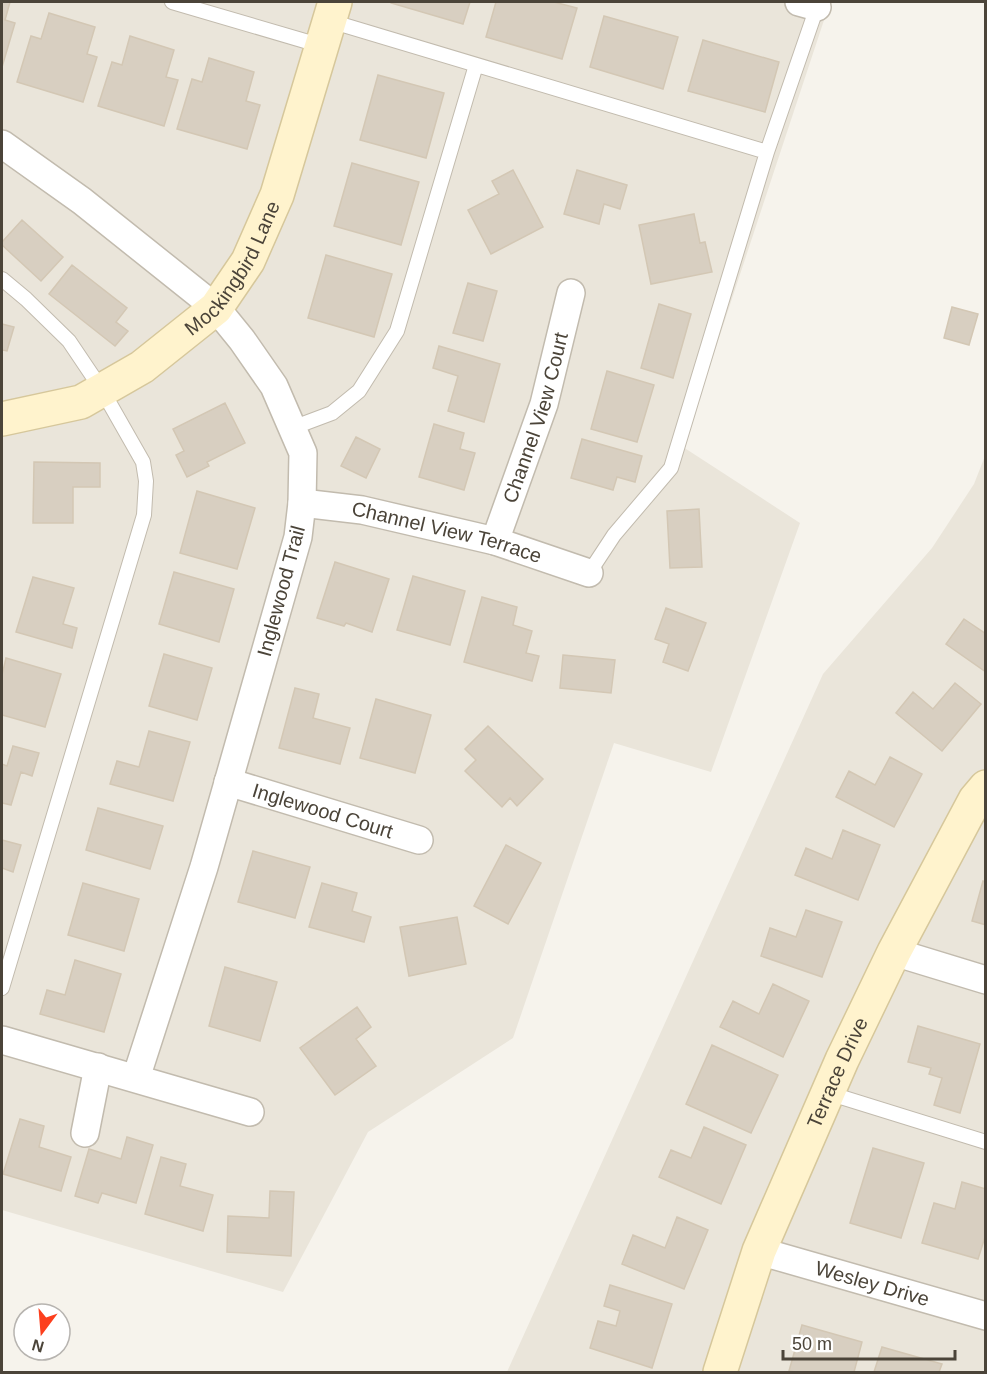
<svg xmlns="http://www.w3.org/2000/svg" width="987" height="1374" font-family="Helvetica,sans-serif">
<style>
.residential{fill:#eae5da}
.building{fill:#d8cfc1;stroke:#d3c7b4;stroke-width:1.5}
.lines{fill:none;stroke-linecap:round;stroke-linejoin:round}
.lane-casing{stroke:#c2bbae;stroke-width:16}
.street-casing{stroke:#c2bbae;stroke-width:30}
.secondary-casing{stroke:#d6c79b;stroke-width:36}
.lane{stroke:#fff;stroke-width:14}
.street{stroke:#fff;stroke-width:27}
.secondary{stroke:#fff3cd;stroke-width:33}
.labels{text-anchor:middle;stroke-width:4.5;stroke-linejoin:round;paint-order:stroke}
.street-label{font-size:20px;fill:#4b4439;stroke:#fff}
</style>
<rect width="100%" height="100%" fill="#f6f3ec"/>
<path class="residential" d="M2,2H830L683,447L800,523L711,772L614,743L513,1038L368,1132L283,1292L2,1210Z
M985,456V1372H507L823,674L932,548L974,484Z"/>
<path class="building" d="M2,2H10L5,20L15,23L2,67Z
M391,2H470L463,24L391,3Z
M496,2H554L577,8L562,59L486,37Z
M49,13L95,27L87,54L97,57L83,102L17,82L31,36L41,39Z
M604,16L678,37L663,89L590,67Z
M130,36L174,50L166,77L178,80L164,126L98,106L112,62L122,65Z
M703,40L779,62L765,112L688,91Z
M209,58L254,72L246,101L260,105L247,149L177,129L192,79L202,82Z
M378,75L444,93L426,158L360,140Z
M352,163L419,182L401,245L334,226Z
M513,170L543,227L491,254L468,210L499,194L492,181Z
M577,170L627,185L620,209L604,204L599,224L564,214Z
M694,214L700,243L705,242L712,272L651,284L639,225Z
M22,220L63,257L41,281L2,245V242Z
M326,255L392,274L374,337L308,318Z
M72,265L127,308L116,322L128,331L115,346L49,294Z
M468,283L497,291L483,341L453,333Z
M659,304L691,314L673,378L641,368Z
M952,307L978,314L969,345L944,338Z
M2,324L14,327L7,351L2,350Z
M439,346L500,364L484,422L448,411L458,376L433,368Z
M607,371L654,385L637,442L591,429Z
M225,403L245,443L207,462L209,466L187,477L176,455L184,451L173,429Z
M434,424L464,433L460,449L475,453L464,490L419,477Z
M356,437L380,449L366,478L341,466Z
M582,439L642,456L635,482L617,477L613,490L571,478Z
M34,462L100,463V487H73V523H33Z
M197,491L255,508L237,569L180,553Z
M699,509L702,567L670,568L667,511Z
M335,562L389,579L372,632L346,623L344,626L317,618Z
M174,572L234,589L219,642L159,624Z
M413,576L465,591L450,645L397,630Z
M33,577L74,588L63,624L77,628L72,648L16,632Z
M482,597L517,607L513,625L532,631L526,653L539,656L532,681L464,662Z
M666,608L706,623L688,671L663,662L669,644L655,639Z
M964,619L986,634V672L946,644Z
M164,654L212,668L197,720L149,706Z
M563,655L615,660L611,693L560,688Z
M6,658L61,674L45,727L2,715V675Z
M955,683L981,704L942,751L896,713L913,692L933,709Z
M295,688L319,694L313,718L350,728L340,764L279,748Z
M376,699L431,715L415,773L360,758Z
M488,726L543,779L517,806L510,798L502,807L465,771L476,760L465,749Z
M149,731L190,742L173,801L110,784L117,761L139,767Z
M13,746L39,753L32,776L21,772L11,805L2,803V764L7,766Z
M890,757L922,774L894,827L836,797L849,771L875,785Z
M98,808L163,826L150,869L86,850Z
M843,830L880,845L858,900L795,875L806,848L832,859Z
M2,840L21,845L13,872L2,868Z
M506,845L541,863L508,924L474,906Z
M253,851L310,867L295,918L238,902Z
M983,881L986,882V925L972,921Z
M83,883L139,899L124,951L68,935Z
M322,883L357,893L352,911L371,917L364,942L309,927Z
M806,910L842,922L822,977L761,956L770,928L796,937Z
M457,917L466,964L409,976L400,927Z
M75,960L121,974L104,1032L40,1014L47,990L65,995Z
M225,967L277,982L260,1041L209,1026Z
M773,984L809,1001L783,1057L720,1027L733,1001L759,1014Z
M357,1007L371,1027L356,1039L376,1066L335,1095L300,1048Z
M918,1026L980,1044L960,1113L934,1105L942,1078L929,1074L931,1068L908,1062Z
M712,1045L778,1075L751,1133L686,1104Z
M20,1119L44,1126L39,1147L71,1157L61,1191L3,1174Z
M704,1127L746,1145L721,1204L659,1177L671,1150L691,1158Z
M127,1137L153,1145L136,1203L102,1193L98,1203L75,1196L89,1149L121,1159Z
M873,1148L924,1163L901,1238L850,1223Z
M161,1157L186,1164L180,1186L213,1195L203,1231L145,1214Z
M962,1182L986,1189V1234L978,1259L922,1243L934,1203L955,1209Z
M270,1191L294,1192L291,1256L227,1252L228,1216L269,1218Z
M677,1217L708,1230L684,1289L622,1264L633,1235L665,1248Z
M610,1285L672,1304L652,1368L590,1348L598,1321L616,1326L620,1311L604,1306Z
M802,1325L862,1342L854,1372H796L789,1371Z
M882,1347L942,1364L939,1372H874Z"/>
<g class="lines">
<defs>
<path id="lane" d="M172,2L322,46
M330,21L767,152L818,4
M2,279L26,299L69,341L102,390L143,462L146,481L144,515L2,988
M292,428L332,413L359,391L397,331L476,65
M589,573L614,535L671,468L767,152
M828,1093L986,1142"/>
<g id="street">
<path d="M799,2L817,7"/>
<path d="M2,144L82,201L216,308L242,340L274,386L303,453L302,503L298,537L204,867L136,1078"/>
<path id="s1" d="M302,503L362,510L495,541L589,573"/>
<path id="s2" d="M495,541L544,404L571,293"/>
<path id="s3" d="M228,782L419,840"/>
<path d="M894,952L986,980"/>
<path d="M2,1040L250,1112"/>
<path d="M85,1133L98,1067"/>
<path id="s4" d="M759,1251L986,1316"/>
</g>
<g id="secondary">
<path id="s5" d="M2,419L81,402L142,367L216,308L248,261L277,195L335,2"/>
<path id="s6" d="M720,1372L759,1251L842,1060L894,952L975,800L986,787"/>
</g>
</defs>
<use href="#lane" class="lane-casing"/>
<use href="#street" class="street-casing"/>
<use href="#secondary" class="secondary-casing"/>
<use href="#lane" class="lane"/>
<use href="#street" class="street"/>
<use href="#secondary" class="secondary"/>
</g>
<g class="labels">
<g class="street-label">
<text dy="7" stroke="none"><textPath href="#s5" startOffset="288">Mockingbird Lane</textPath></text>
<text dy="7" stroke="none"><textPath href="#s2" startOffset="130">Channel View Court</textPath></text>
<text dy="7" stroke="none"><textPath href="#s1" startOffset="148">Channel View Terrace</textPath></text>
<text transform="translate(281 591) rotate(-75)" y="7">Inglewood Trail</text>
<text dy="7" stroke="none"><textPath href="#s3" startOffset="99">Inglewood Court</textPath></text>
<text dy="7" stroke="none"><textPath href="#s6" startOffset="322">Terrace Drive</textPath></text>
<text dy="7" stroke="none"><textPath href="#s4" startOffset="118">Wesley Drive</textPath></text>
</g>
</g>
<rect width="987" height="1374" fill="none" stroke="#4b4439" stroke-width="6"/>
<g transform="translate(42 1332) rotate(196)"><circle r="28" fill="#ffffff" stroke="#b7b4b0" stroke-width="1.5"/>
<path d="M0-4.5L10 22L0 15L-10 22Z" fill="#fc3f1d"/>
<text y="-9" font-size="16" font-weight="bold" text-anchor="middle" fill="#4b4439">N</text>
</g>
<path d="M783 1350v9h172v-9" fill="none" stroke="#4b4439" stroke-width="3"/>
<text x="792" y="1350" font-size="18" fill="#4b4439" stroke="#ffffff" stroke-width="4.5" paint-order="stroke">50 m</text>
</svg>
